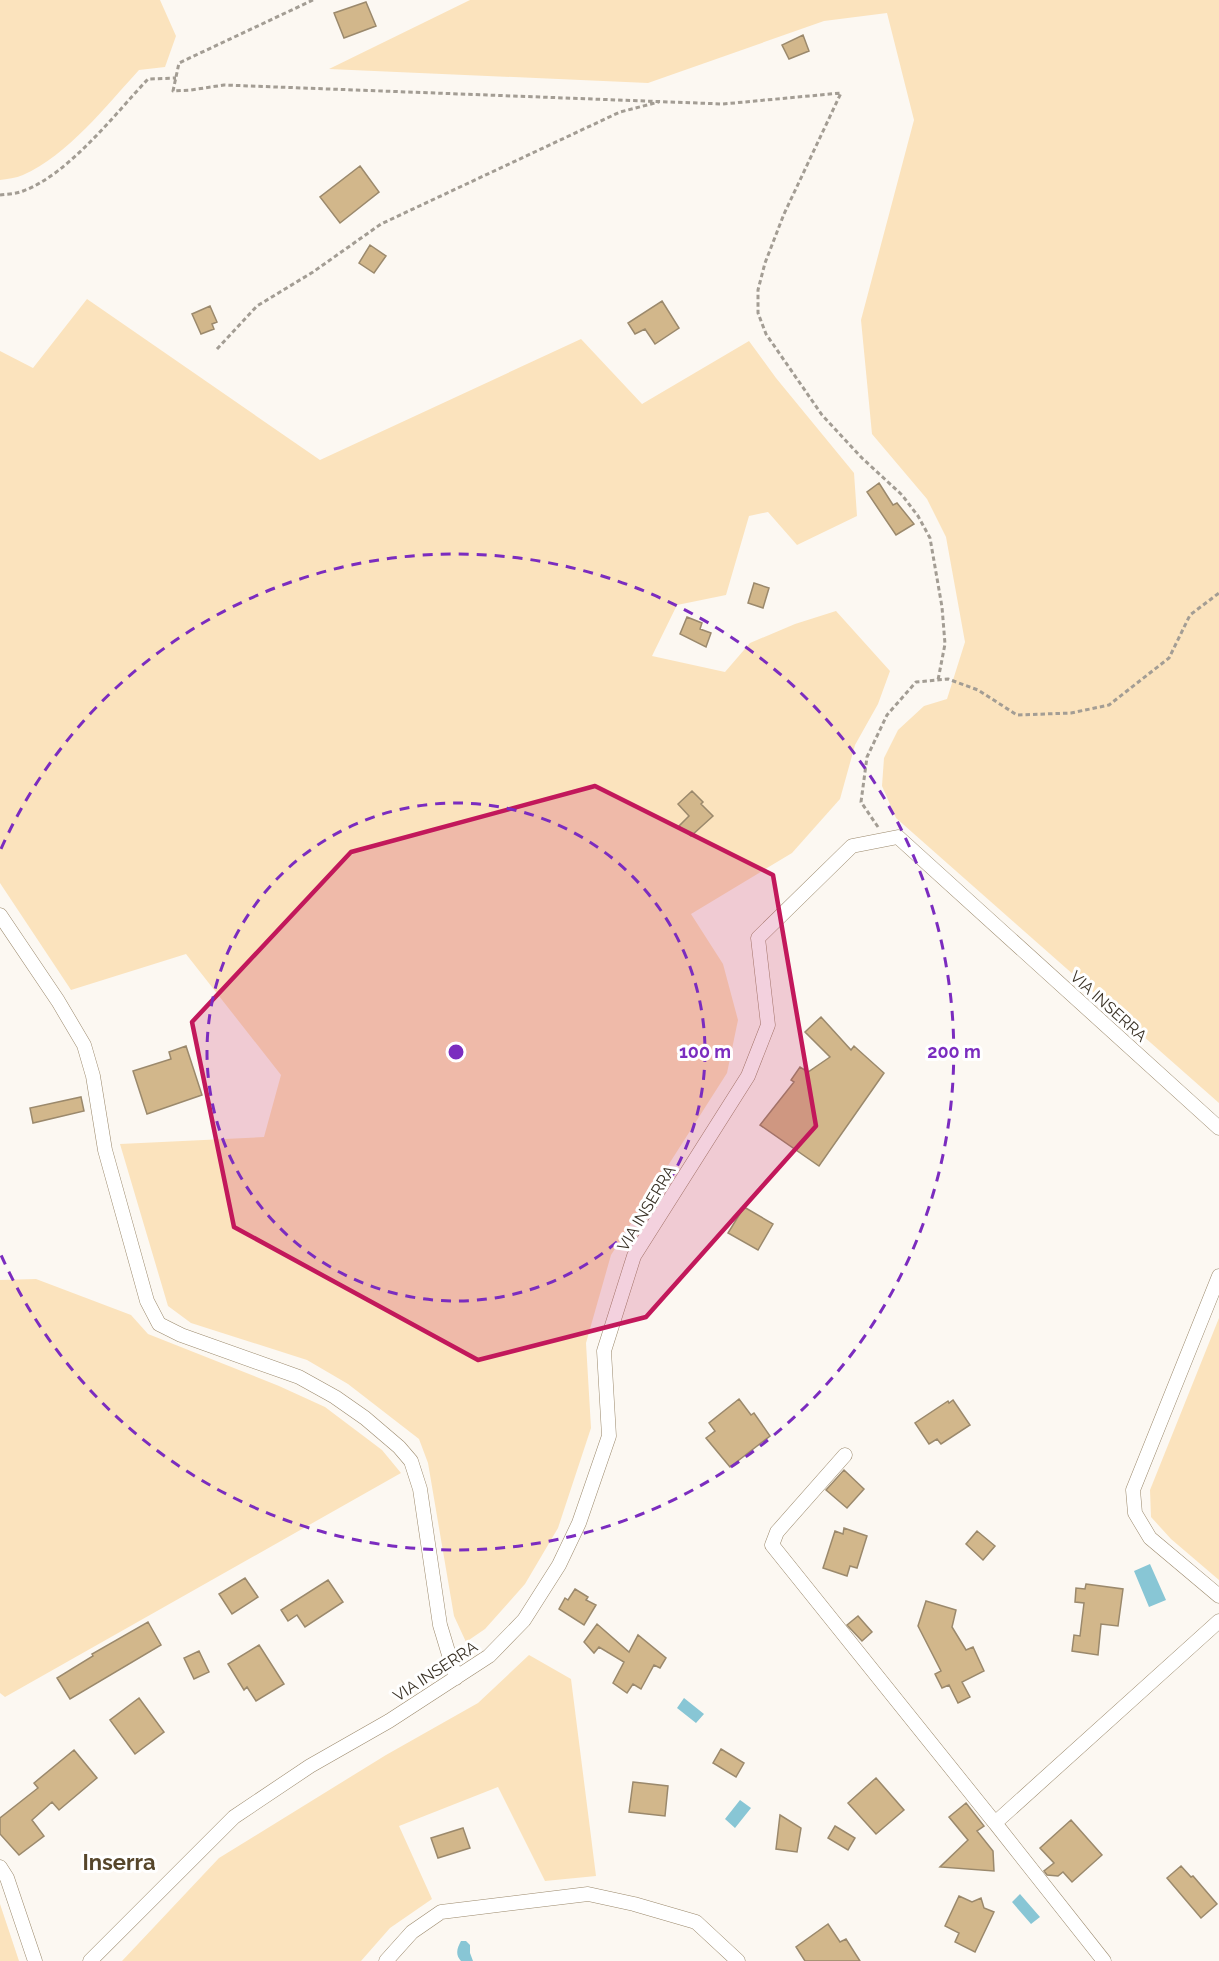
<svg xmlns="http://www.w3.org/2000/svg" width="1219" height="1961" font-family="Raleway,sans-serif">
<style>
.green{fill:#fbe3bd}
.water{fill:#88c6d5}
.building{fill:#d2b78b;stroke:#9b896c;stroke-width:1.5}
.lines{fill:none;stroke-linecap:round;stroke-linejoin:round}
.minor-casing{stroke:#9b896c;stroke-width:15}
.path{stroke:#a39d94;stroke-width:3;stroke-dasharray:4.5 3;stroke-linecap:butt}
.minor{stroke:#fff;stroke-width:14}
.marked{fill:#c2185b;fill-opacity:0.2;stroke:#c2185b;stroke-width:4.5;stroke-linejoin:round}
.ring{fill:none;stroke:#7b2cbf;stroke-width:3;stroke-dasharray:10 8}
.labels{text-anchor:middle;stroke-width:6;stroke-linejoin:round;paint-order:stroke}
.street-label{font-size:16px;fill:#393125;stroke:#fff}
.district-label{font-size:22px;font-weight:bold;fill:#56462b;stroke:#fff}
.centre{fill:#7b2cbf;stroke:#fff;stroke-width:3}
.ring-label{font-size:18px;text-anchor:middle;font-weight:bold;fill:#7b2cbf;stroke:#fff;stroke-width:6;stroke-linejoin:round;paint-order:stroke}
</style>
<rect width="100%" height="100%" fill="#fcf8f2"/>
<path class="green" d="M0,0H160L176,36L165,67L139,70C106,106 68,155 23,175C16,178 7,179 0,180Z
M470,0H1219V1103L896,818L882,786L884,758L898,730L924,706L947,699L965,642L946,537L927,499L872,434L861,320L914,120L887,13L824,21L648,83L329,69Z
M87,299L320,460L581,339L642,404L749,341L776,378L854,473L857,516L797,545L768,512L749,516L726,595L677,605L652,656L725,672L750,643L795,624L836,611L890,671L878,704L855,745L840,799L792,853L691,914L723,964L738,1020L727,1073L611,1255L586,1343L591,1428L558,1528L525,1584L485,1629L466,1642L454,1616L428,1463L419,1439L348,1384L307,1360L191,1323L168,1306L120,1144L264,1137L281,1075L186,954L71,990L0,883V351L33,368Z
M36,1279L131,1315L148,1334L279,1386L325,1407L382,1450L401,1473L5,1697L0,1693V1280Z
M1219,1318V1580L1171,1539L1151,1517L1150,1490Z
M529,1655L571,1679L596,1876L545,1881L498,1787L399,1826L432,1899L390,1928L361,1961H122L219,1858L386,1755L478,1703Z
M0,1904L19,1961H0Z"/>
<path class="water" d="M1150,1564L1166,1600L1149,1607L1134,1571Z
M684,1698L704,1714L696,1723L677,1708Z
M740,1800L751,1808L735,1828L725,1819Z
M1020,1894L1040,1917L1031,1924L1012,1902Z
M461,1941H466L470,1945V1953L473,1961H461C455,1955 457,1948 461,1941Z"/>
<path class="building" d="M366,2L376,26L344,38L334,13Z
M803,35L809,51L789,59L782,45Z
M360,166L379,192L340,223L320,197Z
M370,245L386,256L374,273L359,263Z
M662,301L679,328L655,344L645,329L635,334L628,323Z
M210,306L217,322L212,324L214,329L201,334L192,314Z
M879,483L893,505L897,503L914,524L896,535L867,492Z
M754,583L769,588L763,608L748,603Z
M687,617L702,623L700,629L711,633L706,647L680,634Z
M692,791L703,802L701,804L713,816L691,836L679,826L689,816L678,804Z
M821,1017L851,1050L854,1046L884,1073L819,1166L760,1125L794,1082L791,1080L800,1067L808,1072L830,1057L805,1032Z
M186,1046L202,1095L147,1114L133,1071L171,1059L169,1052Z
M81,1097L84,1111L33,1123L30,1108Z
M744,1207L773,1224L758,1250L728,1233Z
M739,1399L751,1415L754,1413L770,1436L730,1467L706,1438L715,1431L709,1423Z
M953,1400L970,1425L941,1444L937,1439L929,1444L915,1423L948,1401L949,1403Z
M844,1470L864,1489L847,1508L826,1490Z
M844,1528L867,1536L857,1568L850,1566L847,1576L823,1568L835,1531L843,1534Z
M977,1531L995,1546L983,1560L966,1544Z
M245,1578L258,1597L232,1614L219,1594Z
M328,1580L343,1602L305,1627L297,1615L288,1621L281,1610Z
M1086,1584L1123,1589L1118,1626L1101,1624L1098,1655L1072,1651L1074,1635L1080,1636L1084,1603L1075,1602L1076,1588L1085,1589Z
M575,1589L588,1597L586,1600L596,1605L584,1625L559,1609L565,1598L568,1600Z
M926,1601L956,1610L952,1627L966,1650L973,1647L984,1671L962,1682L970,1697L958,1703L949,1685L942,1688L935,1674L941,1671L918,1626Z
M858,1616L872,1632L862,1641L847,1625Z
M148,1622L161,1645L70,1699L57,1678L93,1656L92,1654Z
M597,1624L629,1652L638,1635L666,1658L660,1668L654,1665L641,1689L633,1684L627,1693L613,1683L624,1662L599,1647L594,1653L584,1642Z
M259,1645L284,1684L256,1701L247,1687L244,1690L228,1664Z
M199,1651L209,1672L194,1679L184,1658Z
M139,1698L164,1732L135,1754L110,1720Z
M721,1749L744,1763L736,1777L713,1763Z
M74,1750L97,1778L59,1810L52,1802L32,1820L44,1836L19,1855L0,1834V1818L38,1788L34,1783Z
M876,1778L904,1810L876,1834L848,1803Z
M633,1782L668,1786L665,1816L629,1812Z
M966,1803L984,1826L977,1831L993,1851L994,1871L940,1867L968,1840L949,1817Z
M780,1815L801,1828L797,1852L776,1849Z
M1071,1820L1102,1855L1072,1882L1063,1872L1058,1876L1047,1875L1044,1871L1054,1863L1040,1848Z
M835,1826L855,1838L848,1850L828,1838Z
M463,1828L470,1848L438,1858L431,1838Z
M1181,1866L1191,1877L1193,1876L1217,1904L1201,1918L1167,1878Z
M959,1896L972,1902L981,1898L984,1908L994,1912L975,1952L955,1942L959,1933L945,1926Z
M828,1924L840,1942L846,1939L860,1961H805L796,1947Z"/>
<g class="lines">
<defs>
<path id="minor" d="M0,915L58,1001L84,1045L93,1076L105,1150L147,1301L159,1324L181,1335L299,1377L335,1397L365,1418L399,1447L411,1461L420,1489L440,1625L456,1678
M1219,1276L1133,1490L1135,1513L1150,1538L1219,1596
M845,1455L777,1532L772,1545L995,1823
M0,1867L7,1878L35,1961
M90,1961L234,1817L310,1766L389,1721L489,1656L524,1620L559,1565L579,1523L609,1436L604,1351L634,1256L748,1076L768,1025L758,938L852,846L898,837L1219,1128
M386,1961L412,1932L441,1912L588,1894L634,1904L696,1922L738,1961
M1104,1961L995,1823L1219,1621"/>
</defs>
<use href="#minor" class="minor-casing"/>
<path class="path" d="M313,0L179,63L173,91L191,90L224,85L723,104L841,93L784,214L765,263L758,290V313L766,334L822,415L862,458L902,495L918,516L930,538L942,607L945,644L938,680
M0,195C7,194 16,194 23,191C69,174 115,114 148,79L176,78
M217,349L257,306L313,272L381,224L620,112L659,102
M878,827L861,802L867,757L887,715L916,682L948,679L978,690L1017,715L1071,713L1109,705L1169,658L1190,615L1219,593"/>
<use href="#minor" class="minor"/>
</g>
<path class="marked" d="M595,786L773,875L816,1126L646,1317L478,1360L234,1227L192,1022L351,852Z"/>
<g class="ring">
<circle cx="456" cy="1052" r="249"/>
<path d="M1 849A498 498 0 1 1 1 1255"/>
</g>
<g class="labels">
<g class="street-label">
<text transform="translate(1109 1006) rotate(42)" y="6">VIA INSERRA</text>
<text transform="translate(646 1208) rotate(-59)" y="6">VIA INSERRA</text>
<text transform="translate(435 1671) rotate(-33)" y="6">VIA INSERRA</text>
</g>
<g class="district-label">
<text x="119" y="1870">Inserra</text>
</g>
</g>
<circle cx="456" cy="1052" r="9" class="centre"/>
<g class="ring-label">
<text x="705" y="1058">100 m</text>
<text x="954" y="1058">200 m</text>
</g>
</svg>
